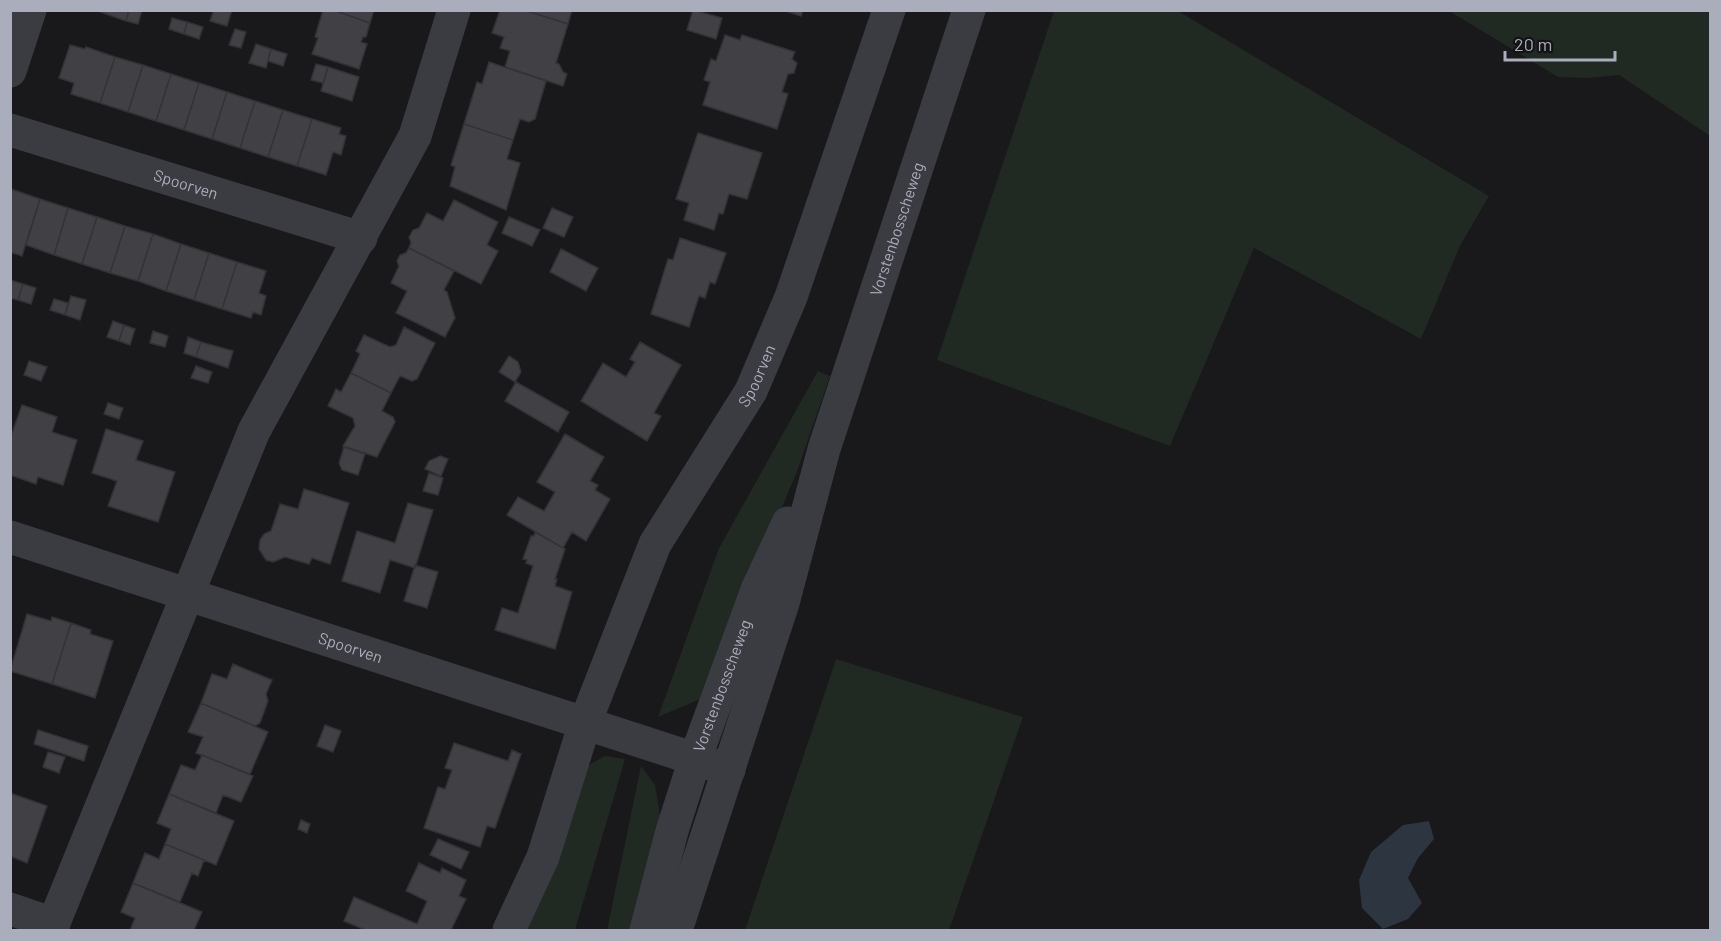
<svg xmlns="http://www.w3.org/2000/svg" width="1721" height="941" font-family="Barlow,sans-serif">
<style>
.green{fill:#202922}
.water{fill:#2d3540}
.building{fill:#404045;stroke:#333237;stroke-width:1.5}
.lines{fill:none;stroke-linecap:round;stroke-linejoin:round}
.minor{stroke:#3b3b42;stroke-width:33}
.tertiary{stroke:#3b3b42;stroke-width:33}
.labels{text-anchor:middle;stroke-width:5;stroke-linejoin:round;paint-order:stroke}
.street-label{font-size:16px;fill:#aaadbb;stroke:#141316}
</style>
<rect width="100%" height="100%" fill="#19181b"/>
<path class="green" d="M1054,11H1178L1489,196L1460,246L1421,339L1254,248L1170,446L937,360Z
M1449,11H1710V136L1619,75L1589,78L1558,77Z
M818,371L830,376L798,469L703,698L658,717L719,548Z
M836,659L1023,717L949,930H745Z
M605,756L625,759L575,930H521L581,773L592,763Z
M641,766L655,785L663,834L631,930H607Z"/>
<path class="water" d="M1429,821L1434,839L1418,858L1408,878L1422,903L1408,919L1383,929L1362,908L1359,880L1371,852L1403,825Z"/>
<path class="building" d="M95,10H129L126,21Z
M129,10H142L138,24L126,21Z
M214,10H232L227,26L210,21Z
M323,10H333L370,23L366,37H363L361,42L367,44L359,69L312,54L318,38L315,37Z
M333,10H374L370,23Z
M500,10H524L568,24L556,63L559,64L563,72L567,74L563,86L505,67L510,51L500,48L504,37L492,33Z
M524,10H572L568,24Z
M693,10L722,18L716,39L687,30Z
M783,10H803L801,16Z
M172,18L187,22L184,34L169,29Z
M187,22L203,27L199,39L184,34Z
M235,29L246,32L241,48L229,45Z
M725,35L740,40L742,35L795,52L792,59L797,63L794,73L788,74L782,92L788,94L777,129L703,105L710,82L704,80L711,59L716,61Z
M256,44L271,49L266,68L249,63Z
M70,45L85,49L86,47L115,57L100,103L71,94L74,83L59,78Z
M271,49L287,54L283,66L268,61Z
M115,57L143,65L128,112L100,103Z
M489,62L546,81L535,119L529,122L520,119L513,140L464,124L477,82L482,84Z
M316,64L328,67L323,83L311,80Z
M143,65L171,74L156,121L128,112Z
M328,67L359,77L352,101L321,91Z
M171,74L199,83L184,130L156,121Z
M199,83L227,92L212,139L184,130Z
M227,92L255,101L240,148L212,139Z
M255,101L283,110L268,157L240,148Z
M283,110L312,119L297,166L268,157Z
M312,119L341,128L339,134L346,136L341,155L333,152L326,175L297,166Z
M464,124L513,140L507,159L520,163L506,210L450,186L455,167L451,165Z
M698,133L762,153L747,199L729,194L723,214L719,213L714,230L684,220L689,203L676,199Z
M11,189L40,199L22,256L10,252Z
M40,199L68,208L54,255L26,245Z
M454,200L498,222L487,245L498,251L481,284L409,248L411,243L409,237L413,230L419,228L427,213L443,221Z
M68,208L97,217L82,264L54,255Z
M552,208L573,217L564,237L543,228Z
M97,217L125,226L110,273L82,264Z
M509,217L540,230L532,246L502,233Z
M125,226L153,234L138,281L110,273Z
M153,234L181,244L166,291L138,281Z
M680,238L726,253L715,284L710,282L705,298L699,296L689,327L651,314L668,259L673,260Z
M181,244L209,253L194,300L166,291Z
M409,248L454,271L444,290L447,292L455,318L445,337L396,313L407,291L391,283L399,266L397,261L400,255L406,253Z
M561,249L598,268L586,291L550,272Z
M209,253L237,262L222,309L194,300Z
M237,262L266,271L259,293L266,296L261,315L253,312L251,318L222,309Z
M10,280L23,284L18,300L10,298Z
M23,284L36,288L31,304L18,300Z
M71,296L86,300L80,320L65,315Z
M54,299L68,303L65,315L50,310Z
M113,321L124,325L119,341L107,337Z
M124,325L135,329L130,345L119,341Z
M404,327L435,343L417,379L412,381L400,376L391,393L351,373L360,354L356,351L364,335L390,347L396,345Z
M153,331L168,336L165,347L150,343Z
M188,337L201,342L196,357L184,353Z
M201,342L233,351L228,368L196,357Z
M640,342L681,365L654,413L661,416L647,441L581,401L603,363L626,377L635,362L630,359Z
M509,356L518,362L521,372L515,382L499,372Z
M29,361L47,367L41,381L24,375Z
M196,366L212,372L208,383L191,378Z
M351,373L391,393L382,411L393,417L395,422L377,457L343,446L355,426L353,418L328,406L336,389L341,392Z
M516,382L569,412L558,432L505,401Z
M108,403L123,408L119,419L104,414Z
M22,405L57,417L52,432L77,440L63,485L38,477L36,484L10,475V439Z
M106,429L143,441L136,460L175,472L158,522L108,506L117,481L92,473Z
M565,434L604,457L590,481L598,485L595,490L610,499L586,541L572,532L563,548L507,515L518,497L544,511L555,492L537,482Z
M344,447L365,454L358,475L342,470L339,463Z
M440,456L448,459L441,476L425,469L429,461Z
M429,473L443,478L438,495L423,491Z
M304,489L349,503L330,564L312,558L309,564L285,557L273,562L266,560L259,549L260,540L264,534L271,531L280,504L298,509Z
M408,503L433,510L415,568L390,560L380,593L342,581L357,531L395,543Z
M535,532L565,549L555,579H557L555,586L572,592L555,649L495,630L502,608L518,613L533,566L526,563L527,560L523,559L531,536H534Z
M415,565L438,572L427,608L404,601Z
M27,614L51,621L52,617L71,623L52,684L10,671Z
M71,623L91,630L90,634L113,641L95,698L52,684Z
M233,664L272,680L266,694L268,701L260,723L255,726L201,703L212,674L227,679Z
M201,703L268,732L250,774L196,753L203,737L188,732Z
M325,725L341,731L333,752L317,746Z
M38,730L88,746L84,761L34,744Z
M454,743L508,761L512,750L521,754L495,828L487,826L480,847L424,828L438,787L445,789L452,770L445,768Z
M48,752L65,757L59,773L43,767Z
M202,755L253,776L241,802L223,795L216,813L169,794L181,765L195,770Z
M10,793L47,806L27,863L10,856Z
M169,794L234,821L216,865L165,844L171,829L157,823Z
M301,820L310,824L307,833L298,829Z
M438,839L469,852L461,869L430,855Z
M165,844L204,860L198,876L192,873L180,902L133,883L145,853L159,859Z
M419,863L440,873L442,868L466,880L459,896L466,899L451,930H365L344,921L354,897L417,924L427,901L406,891Z
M133,883L202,912L194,930H130L135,918L121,912Z"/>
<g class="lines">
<g class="minor">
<path d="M10,71L30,10"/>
<path id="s1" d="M10,130L361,238"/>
<path id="s2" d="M10,537L729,770"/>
<path d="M10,909L54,924"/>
<path d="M51,930L254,431L415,136L454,10"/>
<path id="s3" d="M509,930L543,857L585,723L655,544L751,391L791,297L889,10"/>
</g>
<g class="tertiary">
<path id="s4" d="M646,930L672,831L695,759L757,590L788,523"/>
<path id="s5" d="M676,930L783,603L824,449L969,10"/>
</g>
</g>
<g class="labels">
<g class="street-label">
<text dy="6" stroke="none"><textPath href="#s1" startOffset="184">Spoorven</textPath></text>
<text dy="6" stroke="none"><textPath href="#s5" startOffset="735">Vorstenbosscheweg</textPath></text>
<text dy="6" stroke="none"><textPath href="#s3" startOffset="610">Spoorven</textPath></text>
<text dy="6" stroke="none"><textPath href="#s2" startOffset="358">Spoorven</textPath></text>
<text dy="6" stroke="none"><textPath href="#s4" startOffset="256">Vorstenbosscheweg</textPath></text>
</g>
</g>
<rect width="1721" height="941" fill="none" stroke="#aaadbb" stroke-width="24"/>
<path d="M1505 51v9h110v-9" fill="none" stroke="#aaadbb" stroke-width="3"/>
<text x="1514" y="51" font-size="18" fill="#aaadbb" stroke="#141316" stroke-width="4.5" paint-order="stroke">20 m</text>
</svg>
